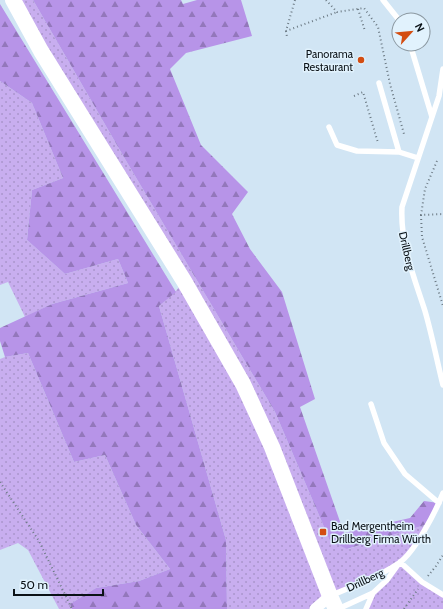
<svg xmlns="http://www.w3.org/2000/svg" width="443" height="609" font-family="Cabin,sans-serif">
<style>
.grass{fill:url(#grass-dots)}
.forest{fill:url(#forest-firs)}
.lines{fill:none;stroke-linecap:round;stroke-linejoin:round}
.path{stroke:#6c7a84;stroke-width:2;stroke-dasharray:1 3;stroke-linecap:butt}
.service{stroke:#fff;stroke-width:5.5}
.minor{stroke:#fff;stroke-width:11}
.secondary{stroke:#fff;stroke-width:16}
.poi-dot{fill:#d34d11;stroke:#e1f2fd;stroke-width:1.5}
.labels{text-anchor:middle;stroke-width:3;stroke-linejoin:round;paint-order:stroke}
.poi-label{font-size:11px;fill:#0b1217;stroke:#e1f2fd;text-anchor:end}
.street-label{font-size:11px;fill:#0b1217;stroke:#e1f2fd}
</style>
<defs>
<pattern id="grass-dots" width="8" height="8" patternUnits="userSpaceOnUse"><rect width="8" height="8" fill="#c8aeef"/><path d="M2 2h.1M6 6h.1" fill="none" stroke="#aa95cc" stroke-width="1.8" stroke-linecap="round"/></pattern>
<pattern id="forest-firs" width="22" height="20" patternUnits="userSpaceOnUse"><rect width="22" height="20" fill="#b794e8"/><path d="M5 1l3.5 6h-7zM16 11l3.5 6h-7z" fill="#9377bb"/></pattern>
</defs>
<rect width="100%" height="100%" fill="#d1e5f4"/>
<path class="grass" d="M13,0H33L125,159L275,412L330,541L348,549L428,524L400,562L443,595V609H366L373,593L399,564L330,596L315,609H227L226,540L159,306L175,292L184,281Z
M0,81L32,103L63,178L32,190L27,240L65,274L118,259L128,283L52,304L25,317L8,282L0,285Z
M28,353L74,462L105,455L136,525L170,569L139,581L96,588L70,604L72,609H59L28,550L18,543L0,550V359L5,357Z"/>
<path class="forest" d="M33,0H181L183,4L197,0H241L252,36L186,53L170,69L201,145L248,192L232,214L250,249L282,292L315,399L300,407L344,533L410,518L424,501L439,503L428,524L347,549L330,541L275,412L125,159Z
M0,4L176,292L159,306L226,540L227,609H72L70,604L96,588L139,581L170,569L136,525L105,455L74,462L28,353L5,357L0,341V328L52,304L128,283L118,259L65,274L27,240L32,190L63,178L32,103L0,81Z"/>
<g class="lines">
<path class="path" d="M295,0L286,31L337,12
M326,0L337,12L364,8L378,27L390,84L404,134
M358,9L365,31
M286,31L287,37
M354,96L363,92L378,143
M437,161L425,189L421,215L443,214
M421,215L422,237L443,306
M0,482L39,541L72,609
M428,576L436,566L443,555
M404,609L418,589"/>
<path class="service" d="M383,0L399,20
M410,44L432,117
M443,69L439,96L402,207C400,243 414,277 425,311C432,335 437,361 443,385
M379,83L399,152
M329,127L337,145L357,151L399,152L418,158
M371,404L384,443L405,474L439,503
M332,595C354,586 378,577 399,563C415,552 436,511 443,493
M338,609L373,593
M366,609L373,593L387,580L400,562L422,582L443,595"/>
<path class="minor" d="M315,609L330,596"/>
<path class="secondary" d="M13,0L41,51L184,281L243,384L272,447L330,596L336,609"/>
</g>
<g class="poi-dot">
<circle cx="361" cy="60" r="4"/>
<rect x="319" y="528" width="8" height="8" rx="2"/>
</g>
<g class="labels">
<g class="poi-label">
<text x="353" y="58">Panorama<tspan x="353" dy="13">Restaurant</tspan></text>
<text x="331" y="530" text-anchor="start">Bad Mergentheim<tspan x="331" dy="13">Drillberg Firma Würth</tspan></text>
</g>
<g class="street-label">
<text transform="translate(407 251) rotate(77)" y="4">Drillberg</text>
<text transform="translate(365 580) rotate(-25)" y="4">Drillberg</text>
</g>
</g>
<g transform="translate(411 32) rotate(63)"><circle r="19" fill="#e1f2fd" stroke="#8b98a1"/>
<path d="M0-3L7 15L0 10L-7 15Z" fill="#d34d11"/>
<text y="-6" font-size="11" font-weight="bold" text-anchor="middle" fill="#0b1217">N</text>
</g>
<path d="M14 589v6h89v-6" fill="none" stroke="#0b1217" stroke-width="2"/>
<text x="20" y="589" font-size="12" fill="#0b1217" stroke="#e1f2fd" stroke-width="3" paint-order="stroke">50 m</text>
</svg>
